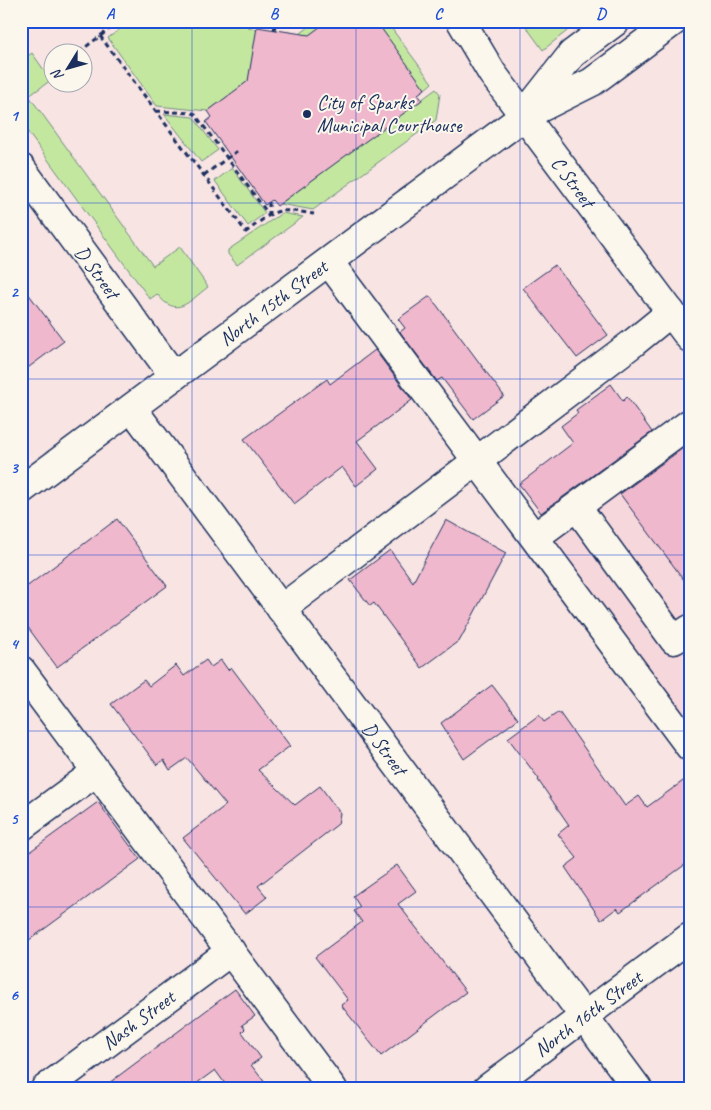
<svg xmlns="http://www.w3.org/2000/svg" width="711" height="1110" font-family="Caveat,sans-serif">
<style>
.built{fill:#f6d7dc}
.green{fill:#c4e7a0;stroke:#708b7f}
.building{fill:#f0b8cd;stroke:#1b2f5e}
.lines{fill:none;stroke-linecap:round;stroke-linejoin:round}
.minor-casing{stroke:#1b2f5e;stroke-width:31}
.path{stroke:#1b2f5e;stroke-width:3;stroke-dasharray:5 4;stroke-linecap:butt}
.minor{stroke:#fbf7ec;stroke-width:28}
.grid{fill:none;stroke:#1d4ed8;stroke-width:1;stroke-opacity:0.55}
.poi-dot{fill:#1b2f5e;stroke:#fbf7ec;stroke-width:2}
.labels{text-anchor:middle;stroke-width:4;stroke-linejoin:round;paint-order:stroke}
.poi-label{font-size:20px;fill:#1b2f5e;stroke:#fbf7ec;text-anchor:start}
.street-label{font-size:20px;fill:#1b2f5e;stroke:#fbf7ec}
.neatline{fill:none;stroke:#1d4ed8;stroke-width:2}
.grid-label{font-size:16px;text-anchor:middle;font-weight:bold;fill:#1d4ed8}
</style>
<rect width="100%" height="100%" fill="#f8e4e3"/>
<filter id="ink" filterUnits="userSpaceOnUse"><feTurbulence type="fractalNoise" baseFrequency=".02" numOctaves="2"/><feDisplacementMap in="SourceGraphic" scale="10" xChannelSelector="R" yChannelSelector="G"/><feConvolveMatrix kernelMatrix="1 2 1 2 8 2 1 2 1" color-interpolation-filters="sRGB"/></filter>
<g filter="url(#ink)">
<path class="built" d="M690,424V729L537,524Z"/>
<path class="green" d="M131,21H249L248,27L257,29L259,73L208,111L157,106L108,38Z
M317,21H328L300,42L301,33Z
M376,21H386L432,83L425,89L396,49L375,36L383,30Z
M522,21H569L567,31L543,50Z
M32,53L51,80L29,96L153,266L180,247L208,287C188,302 177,319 157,294L150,299L21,123V61Z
M436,89L440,94L436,120L313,210L280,204Z
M164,114L193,117L218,150L201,162Z
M232,168L265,213L248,226L215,181Z
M282,213L303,217L237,265L228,254V250Z"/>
<path class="building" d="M328,21H376L425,89L418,94L422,100L277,206L272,200L265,205L206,122L212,117L208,111L248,81L257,27L309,35Z
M555,265L608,335L577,358L523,288Z
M21,284L64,341L21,373Z
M430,296L504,396L473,419L442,378L437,381L400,332L405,328L398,319Z
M375,350L412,400L357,441L378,469L356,486L342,467L294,504L244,439L327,379L330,384Z
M611,384L623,401L627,397L652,432L541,513L519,484L573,443L561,426L578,413L576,410Z
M690,443V588L620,494Z
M117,519L167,586L57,667L21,618V591Z
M446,520L506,553L460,640L422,668L374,603L370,606L350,580L390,550L413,582Z
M206,660L211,667L221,660L228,670L231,667L290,746L258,770L295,805L320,786L340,813L338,824L258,886L267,897L245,914L183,838L226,805L187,758L170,770L164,760L157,765L111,704L144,680L149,686L176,665L184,676Z
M492,685L518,719L464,759L441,723Z
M559,712L625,806L639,796L647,807L690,776V861L620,912L617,908L601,920L565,867L577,858L558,834L569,825L538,780L539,779L508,738L539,715L544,722Z
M98,802L140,859L21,946V858Z
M397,865L416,891L398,904L466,992L381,1056L341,1005L348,1000L315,957L362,922L354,911L360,907L353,896Z
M235,989L255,1016L242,1025L245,1029L242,1032L261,1058L251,1065L270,1089H229L215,1070L189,1089H101Z"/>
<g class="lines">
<defs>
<g id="minor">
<path id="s1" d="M461,21L492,73L690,338"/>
<path d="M528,110L572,54L616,21"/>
<path id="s2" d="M21,168L174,376"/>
<path d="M329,262L690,747"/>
<path id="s3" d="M132,408L638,1089"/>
<path id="s4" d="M21,490L524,116L592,82L674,21"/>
<path d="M577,507L674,640L690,629"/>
<path d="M535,537L690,423"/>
<path d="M281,609L633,343L671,312"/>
<path d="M21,670L333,1089"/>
<path d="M21,827L96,772"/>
<path id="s5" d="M45,1089L231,951"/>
<path id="s6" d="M487,1089L690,937"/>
</g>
</defs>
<use href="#minor" class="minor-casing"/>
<path class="path" d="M274,30L276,21
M100,36L246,232C278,208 275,208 314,214
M79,52L120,21
M156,111L194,113L269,215
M204,175L237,151
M269,202V214"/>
<use href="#minor" class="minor"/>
</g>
</g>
<path class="grid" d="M192,21V1089M356,21V1089M520,21V1089M21,203H690M21,379H690M21,555H690M21,731H690M21,907H690"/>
<circle class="poi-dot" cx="307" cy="114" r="5"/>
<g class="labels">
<g class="poi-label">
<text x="317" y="109">City of Sparks<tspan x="317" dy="23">Municipal Courthouse</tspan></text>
</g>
<g class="street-label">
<text dy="7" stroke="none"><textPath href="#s1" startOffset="196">C Street</textPath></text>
<text dy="7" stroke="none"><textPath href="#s2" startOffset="129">D Street</textPath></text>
<text dy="7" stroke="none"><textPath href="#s4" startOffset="314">North 15th Street</textPath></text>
<text dy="7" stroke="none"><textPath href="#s3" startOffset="424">D Street</textPath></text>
<text dy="7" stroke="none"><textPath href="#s6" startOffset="126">North 16th Street</textPath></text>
<text dy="7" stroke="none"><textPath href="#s5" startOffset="116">Nash Street</textPath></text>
</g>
</g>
<rect width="711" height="1110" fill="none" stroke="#fbf7ec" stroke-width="55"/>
<g transform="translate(68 68) rotate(233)"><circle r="24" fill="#fbf7ec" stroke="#a1a7b3"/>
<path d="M0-4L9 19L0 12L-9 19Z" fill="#1b2f5e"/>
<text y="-8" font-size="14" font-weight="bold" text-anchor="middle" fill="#1b2f5e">N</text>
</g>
<rect x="28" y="28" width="656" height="1054" class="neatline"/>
<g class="grid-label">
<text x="110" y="19">A</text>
<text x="274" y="19">B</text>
<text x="438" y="19">C</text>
<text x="601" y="19">D</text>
<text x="14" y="121">1</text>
<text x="14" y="297">2</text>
<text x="14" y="473">3</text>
<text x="14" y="649">4</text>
<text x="14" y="824">5</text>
<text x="14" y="1000">6</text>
</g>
</svg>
